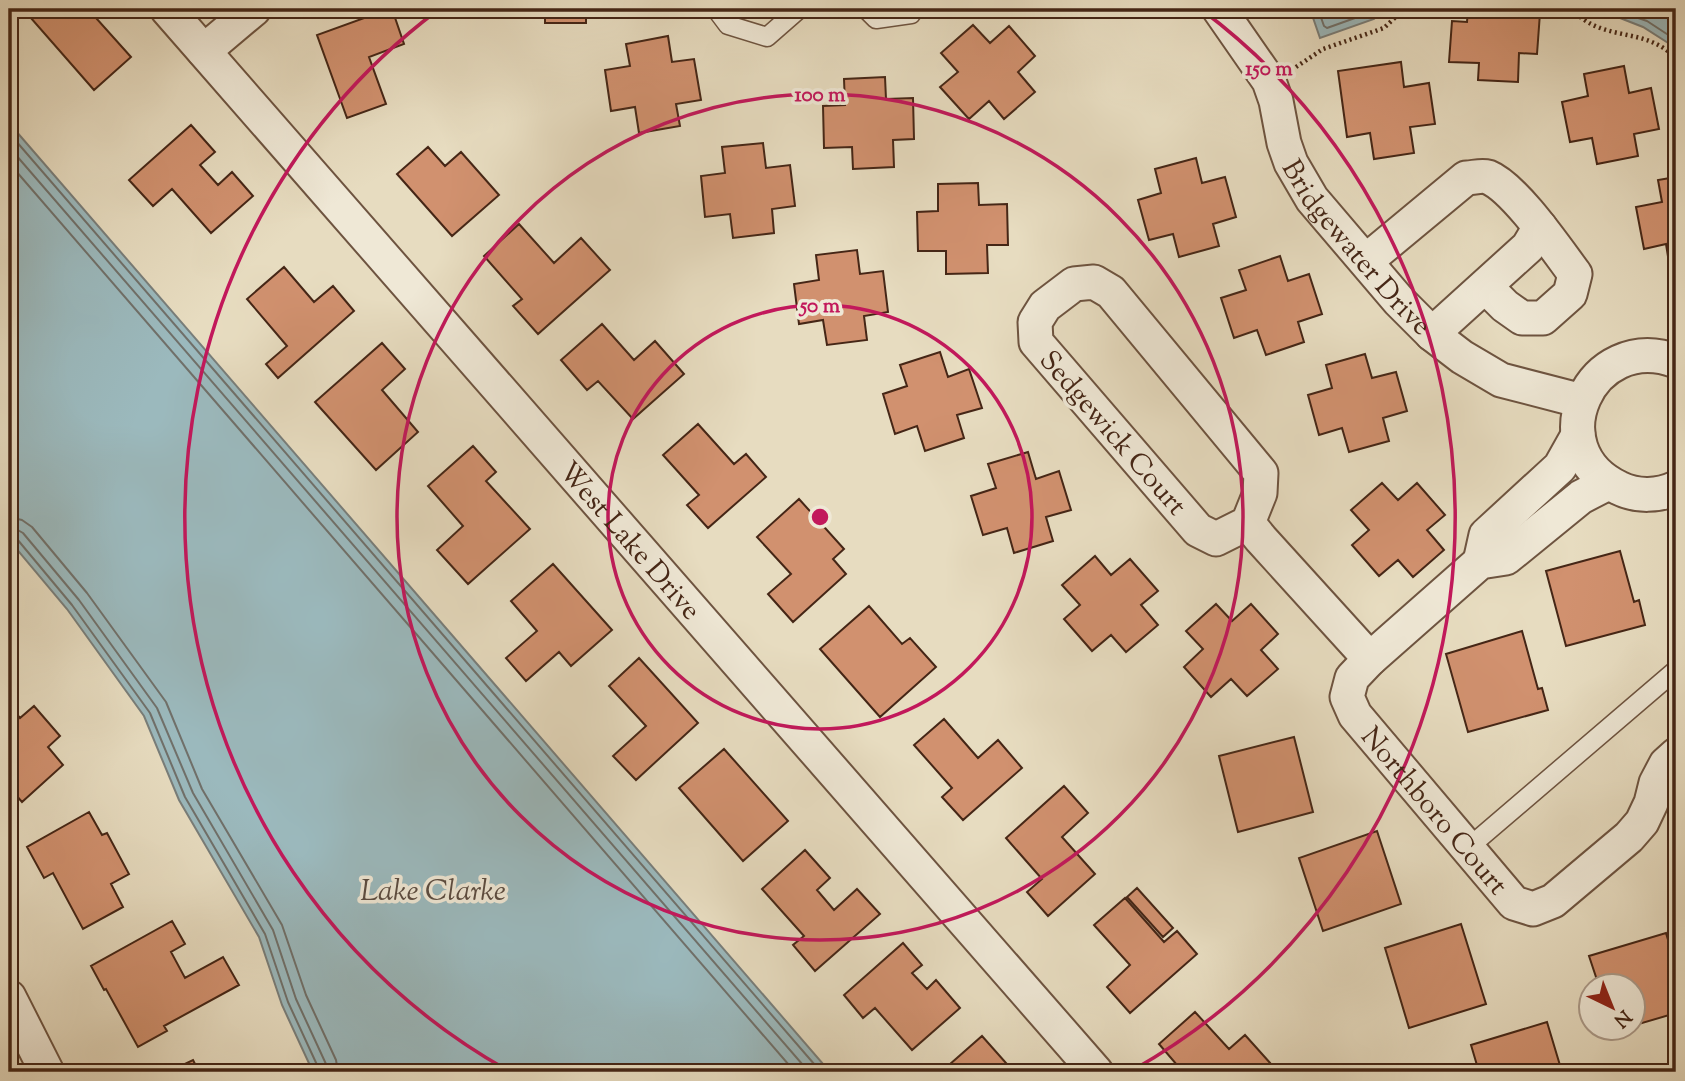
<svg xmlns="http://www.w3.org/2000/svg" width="1685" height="1081" font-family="'Sorts Mill Goudy',serif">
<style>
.water{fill:#9bb9bd;stroke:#797e7a;stroke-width:2}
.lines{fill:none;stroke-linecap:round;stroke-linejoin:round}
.shore{stroke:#70706a;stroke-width:2}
.building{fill:#d1916f;stroke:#452616;stroke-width:2}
.lane-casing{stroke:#6e5440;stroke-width:21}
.street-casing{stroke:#6e5440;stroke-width:37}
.path{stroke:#452616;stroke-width:4.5;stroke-dasharray:2 3.5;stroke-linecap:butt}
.lane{stroke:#efe8d6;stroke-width:18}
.street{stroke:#efe8d6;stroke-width:33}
.ring{fill:none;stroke:#c2185b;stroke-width:3.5}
.labels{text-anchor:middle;stroke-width:7;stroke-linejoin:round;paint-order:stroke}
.street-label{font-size:28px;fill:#452616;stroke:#efe8d6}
.water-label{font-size:30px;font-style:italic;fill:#5a4b40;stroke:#efe8d6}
.centre{fill:#c2185b;stroke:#efe8d6;stroke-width:3.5}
.ring-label{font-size:21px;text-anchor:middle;font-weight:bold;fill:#c2185b;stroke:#efe8d6;stroke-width:7;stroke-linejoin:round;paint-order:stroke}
</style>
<rect width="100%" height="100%" fill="#e7dcc0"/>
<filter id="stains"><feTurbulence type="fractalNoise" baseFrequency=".00286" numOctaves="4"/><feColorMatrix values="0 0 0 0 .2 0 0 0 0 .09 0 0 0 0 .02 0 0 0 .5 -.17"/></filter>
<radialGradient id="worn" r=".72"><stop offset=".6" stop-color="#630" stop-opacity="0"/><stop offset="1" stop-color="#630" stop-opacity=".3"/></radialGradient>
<path class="water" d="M1310,9H1384L1374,19L1320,38Z
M1597,9H1676V48L1643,27Z
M9,123L830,1072H313L282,1005L259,937L179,800L144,716L67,609L9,540Z"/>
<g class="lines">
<path class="shore" d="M1318,9L1324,26L1327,28L1369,13L1374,9
M1612,9L1647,21L1676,40
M9,133L821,1072
M9,147L809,1072
M9,163L795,1072
M9,517L22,520L32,527L87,593L166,702L202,789L282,925L306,995L336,1060L338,1072
M9,528L16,529L23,533L79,600L157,708L193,793L273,930L296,999L326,1064L328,1072
M9,537L17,539L72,605L150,713L185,797L265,934L288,1002L318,1067L319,1072"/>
</g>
<path class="building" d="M23,9H88L131,57L94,90Z
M389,9H392L404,44L369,57L386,104L347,118L317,35Z
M545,9H586V23H545Z
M1468,9H1509V11L1540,13L1537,54L1519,53L1518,82L1478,80L1479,63L1449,62L1452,21L1467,22Z
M973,25L990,43L1009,26L1035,56L1018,72L1035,92L1004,119L989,101L969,119L940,87L958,72L941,53Z
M668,36L672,62L694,59L701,100L676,104L680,126L639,133L635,107L611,111L605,70L630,66L626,44Z
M1401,62L1404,87L1429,83L1435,124L1410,127L1414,153L1374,159L1370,133L1347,137L1338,71Z
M1624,66L1629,93L1651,88L1659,129L1634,134L1638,156L1597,164L1592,138L1570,142L1562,102L1588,96L1584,74Z
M885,77L886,99L913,98L914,139L893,140L894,167L853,169L852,147L824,148L823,106L845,105L844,79Z
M191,125L215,152L200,165L218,185L232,172L253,196L211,233L172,189L153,206L129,180Z
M763,143L766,168L790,165L795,206L772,209L774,233L733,238L730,214L705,217L701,176L725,173L722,147Z
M428,147L445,166L461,152L499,195L452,236L397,174Z
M1196,158L1202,183L1225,177L1236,217L1213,224L1219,246L1179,257L1173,234L1149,240L1138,200L1161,193L1155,169Z
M1676,177V268L1670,269L1666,244L1644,249L1636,207L1662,202L1658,180Z
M978,183L979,205L1007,204L1008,245H987L988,273L946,274V251H918L917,212L938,211V184Z
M519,224L554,263L581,238L610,270L538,334L513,306L522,299L484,256Z
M857,250L860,274L883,271L888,312L864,316L867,340L827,345L823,320L799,324L794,284L819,280L816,255Z
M1280,256L1288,281L1309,274L1322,314L1298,322L1304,342L1266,355L1257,330L1234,338L1221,298L1246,290L1239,270Z
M284,267L314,302L333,286L354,311L278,378L266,364L287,346L247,299Z
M602,324L634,360L655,341L684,374L633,419L598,381L587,390L561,360Z
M382,343L405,369L382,390L418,432L376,470L315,402Z
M940,352L948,377L969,369L982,408L957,415L964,438L925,451L917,426L895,434L883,394L907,386L900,365Z
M1365,354L1372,378L1396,372L1407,411L1383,418L1389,441L1349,452L1342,428L1319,435L1308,395L1332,388L1326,365Z
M698,424L734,464L746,454L766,477L708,528L687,505L699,495L663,455Z
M473,446L496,472L486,481L530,529L468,584L437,550L463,526L428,486Z
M1028,452L1036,479L1059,471L1071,510L1046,517L1053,541L1014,553L1007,528L983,535L971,496L996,488L988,464Z
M1382,483L1398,500L1417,483L1445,515L1427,530L1444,550L1413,577L1398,560L1379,576L1352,545L1369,530L1351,510Z
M799,499L844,549L833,559L846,574L793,622L768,594L791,574L757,537Z
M1620,551L1634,602L1639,600L1645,625L1566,646L1546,571Z
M1095,556L1111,575L1130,559L1158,591L1141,605L1158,625L1126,652L1111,635L1092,651L1064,619L1080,605L1062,585Z
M553,564L612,630L571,666L559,652L526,681L506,658L537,631L511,601Z
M1216,604L1232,621L1251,604L1278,634L1261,650L1278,669L1247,696L1231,679L1211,697L1184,667L1203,649L1186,631Z
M869,606L902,644L910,638L936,667L880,717L820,649Z
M1522,631L1538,689L1542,688L1548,710L1468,732L1446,654Z
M639,658L698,723L636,780L613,756L646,726L609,686Z
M9,705L20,718L34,706L60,736L48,747L63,765L22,802L9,787Z
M944,719L978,758L998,740L1022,768L963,820L942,797L952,788L914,745Z
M1294,737L1313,812L1238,832L1219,756Z
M724,749L788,821L743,861L679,788Z
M1064,786L1088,813L1062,837L1095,874L1048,916L1027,892L1042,879L1006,838Z
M89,812L102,835L107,833L129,874L111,884L123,907L83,929L53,873L44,878L27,847Z
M1377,831L1401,904L1323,931L1299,858Z
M805,850L830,878L817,890L834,910L857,889L880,914L815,971L793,945L804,936L762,889Z
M1137,888L1173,928L1163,937L1127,897Z
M1125,898L1164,942L1177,931L1197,954L1130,1013L1107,987L1130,965L1094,925Z
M172,921L185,944L171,952L185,978L223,957L239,985L164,1026L167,1031L138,1047L106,989L104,990L91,966Z
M1461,924L1486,1004L1409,1028L1385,948Z
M1666,933L1676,967V1013L1632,1026V986H1599L1589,956Z
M903,943L922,965L912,973L927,989L936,980L960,1008L912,1050L875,1008L863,1018L844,995Z
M1195,1012L1229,1049L1245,1035L1271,1064L1262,1072H1183L1159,1044Z
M1547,1022L1562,1072H1479L1471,1045Z
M982,1036L1014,1072H941Z
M193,1060L199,1072H168Z"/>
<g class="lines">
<defs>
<path id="lane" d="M716,9L728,25L767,37L799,9
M866,9L876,19L911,14L914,9
M1468,848L1676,670"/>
<g id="street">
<path id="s1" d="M167,9L1096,1072"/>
<path id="s2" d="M1219,9L1269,81L1276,101L1284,143L1291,163L1312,199L1399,301L1432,334L1462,357L1501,380L1582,401"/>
<path d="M204,51L254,9"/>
<path d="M1366,261L1466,178C1473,178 1481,175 1488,177C1515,188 1557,250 1575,274L1570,294L1543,318H1522L1505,306L1486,287"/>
<path d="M1094,282L1111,292L1261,473L1260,493L1248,523L1216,539L1198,530L1036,342L1035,322L1045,306L1074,284Z"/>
<path d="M1432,334L1528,247L1540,227"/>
<path d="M1676,361C1590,329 1536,449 1619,488C1637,497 1659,496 1676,488"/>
<path id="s3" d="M1608,483L1581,497L1506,558L1480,562L1370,659L1352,678L1347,697L1355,715L1514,903L1533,909L1553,901L1629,837L1642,822L1651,803L1656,783L1666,764L1676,755"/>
<path d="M1248,523L1261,539L1370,659"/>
<path d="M1480,562L1486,535L1560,467L1578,435"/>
<path d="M9,997L47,1072"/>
</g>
</defs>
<use href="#lane" class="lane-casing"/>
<use href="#street" class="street-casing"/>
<path class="path" d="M1572,9C1603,44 1646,25 1676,59
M1296,67L1323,49L1384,28L1404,9"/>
<use href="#lane" class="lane"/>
<use href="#street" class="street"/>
</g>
<g class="ring">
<circle cx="820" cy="517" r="212"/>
<circle cx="820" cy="517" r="423"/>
<path d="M507 1070A635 635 0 0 1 438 10M1202 10A635 635 0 0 1 1133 1070"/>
</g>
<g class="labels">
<g class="street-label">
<text dy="10" stroke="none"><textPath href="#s2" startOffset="280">Bridgewater Drive</textPath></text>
<text transform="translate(1114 432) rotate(49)" y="10">Sedgewick Court</text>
<text dy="10" stroke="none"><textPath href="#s1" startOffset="705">West Lake Drive</textPath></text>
<text dy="10" stroke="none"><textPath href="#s3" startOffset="490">Northboro Court</textPath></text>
</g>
<g class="water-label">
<text x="433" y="900">Lake Clarke</text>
</g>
</g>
<circle cx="820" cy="517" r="10" class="centre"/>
<g class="ring-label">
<text x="1269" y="75">150 m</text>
<text x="820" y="101">100 m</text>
<text x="820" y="312">50 m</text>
</g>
<rect width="1685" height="1081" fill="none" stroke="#e7dcc0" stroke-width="35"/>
<rect x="10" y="10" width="1664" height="1060" fill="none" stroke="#452616" stroke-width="3.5"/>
<rect x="18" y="18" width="1650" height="1046" fill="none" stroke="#452616" stroke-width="2"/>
<g transform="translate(1612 1007) rotate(137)"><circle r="33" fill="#efe8d6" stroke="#ab9a89" stroke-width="2"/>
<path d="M0-5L12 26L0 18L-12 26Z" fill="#8f2418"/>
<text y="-10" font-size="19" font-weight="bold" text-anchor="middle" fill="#452616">N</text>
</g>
<rect width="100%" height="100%" filter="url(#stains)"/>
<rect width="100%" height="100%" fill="url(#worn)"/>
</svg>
